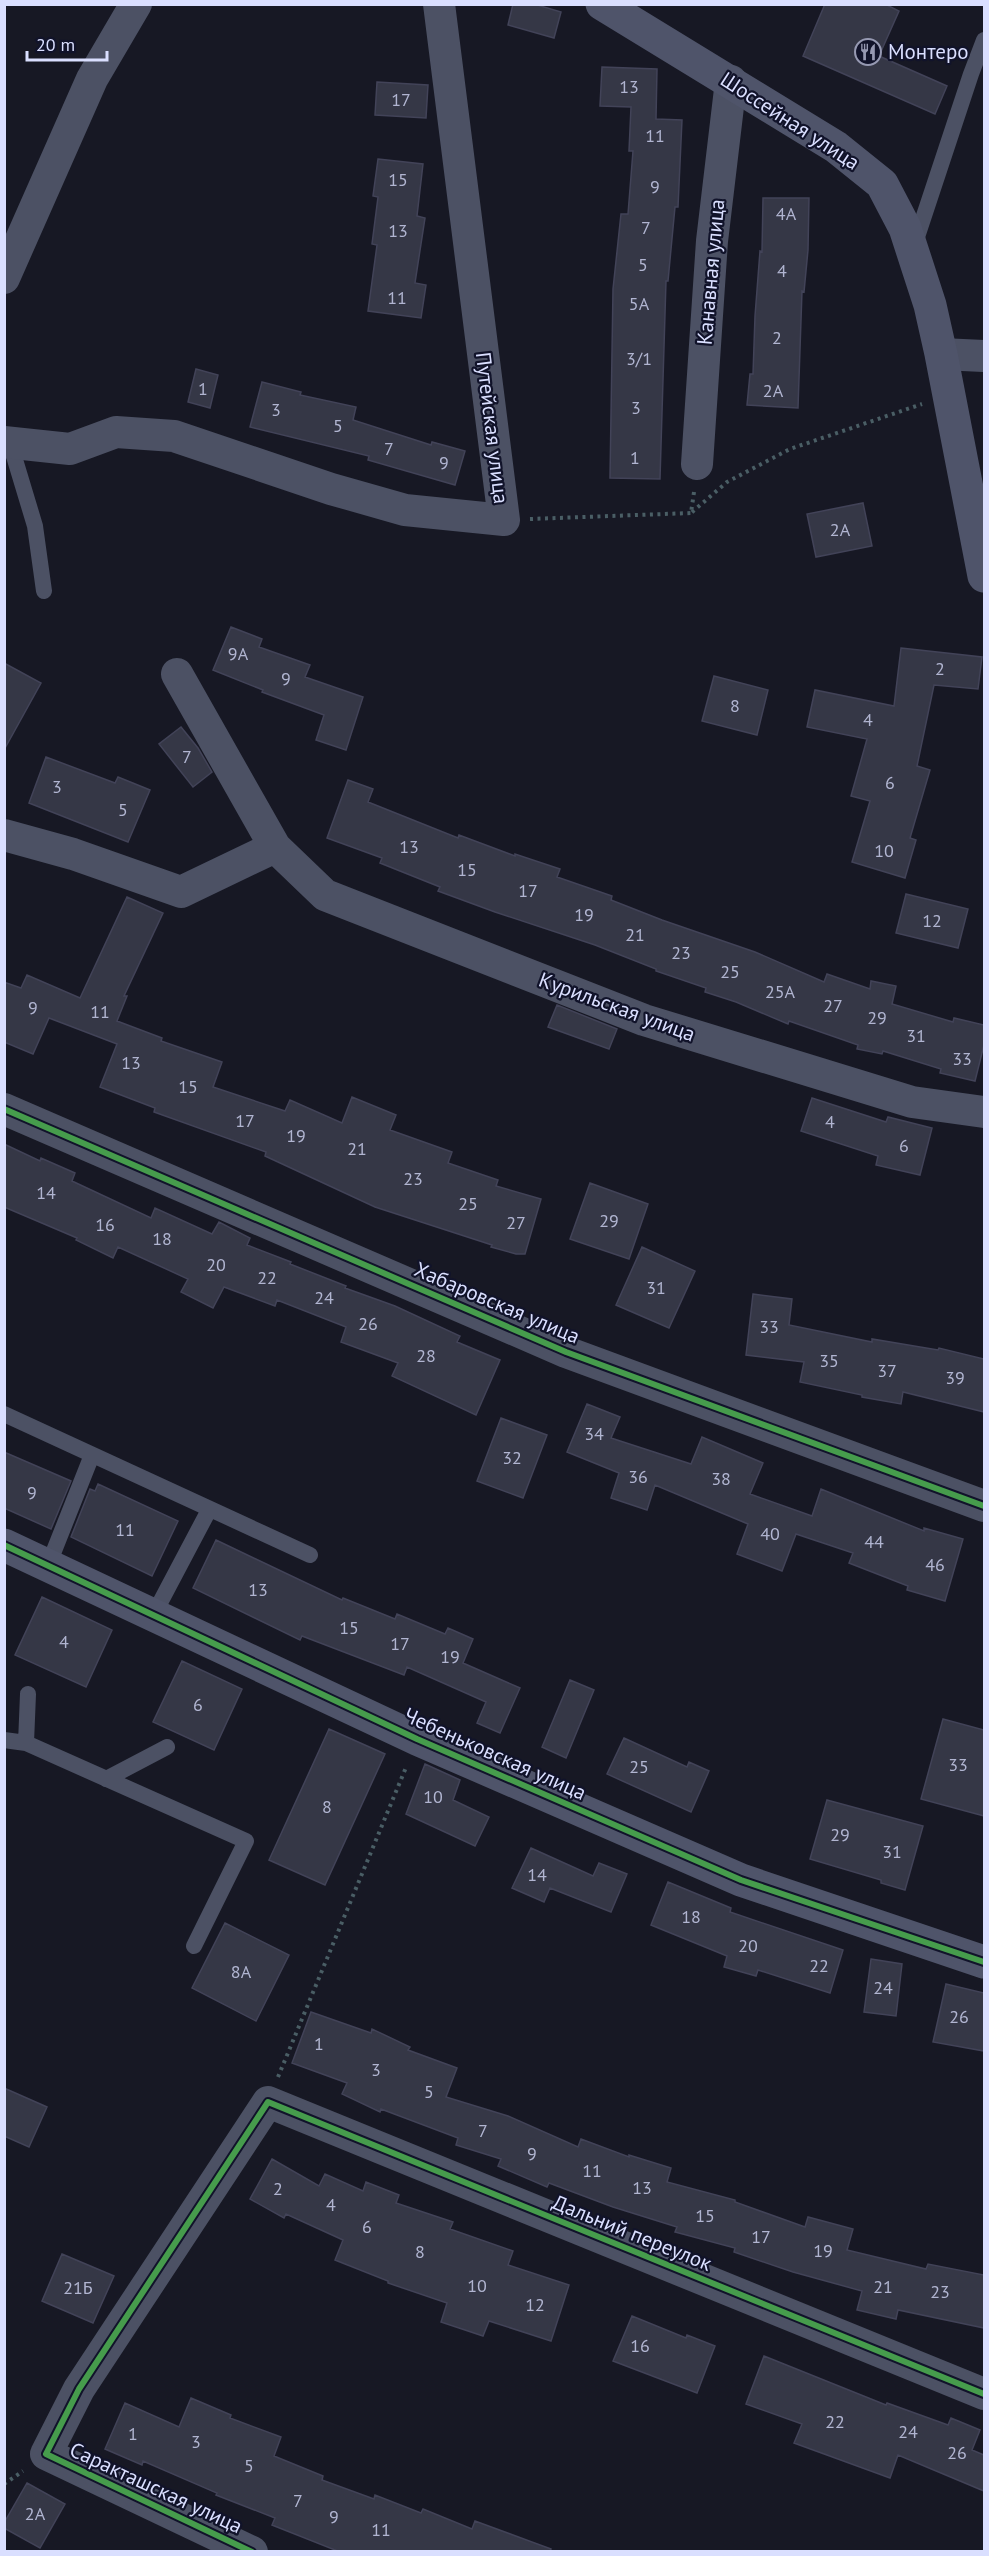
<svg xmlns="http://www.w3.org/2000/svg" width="989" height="2556" font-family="'PT Sans',sans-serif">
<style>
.building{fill:#353746;stroke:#424358;stroke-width:1.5}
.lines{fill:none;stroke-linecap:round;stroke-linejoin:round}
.path{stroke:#4a5e65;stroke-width:4;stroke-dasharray:3 4.5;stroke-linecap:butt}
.lane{stroke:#4c5164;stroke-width:16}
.street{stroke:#4c5164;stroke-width:32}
.secondary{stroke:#4f546a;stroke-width:33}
.cycleway-casing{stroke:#11132a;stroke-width:10}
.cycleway{stroke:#469c4c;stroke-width:6}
.labels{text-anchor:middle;stroke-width:4.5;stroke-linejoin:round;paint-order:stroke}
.number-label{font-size:18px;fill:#b1b5d1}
.poi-label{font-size:21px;fill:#dadfff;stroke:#11132a;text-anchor:start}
.street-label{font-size:21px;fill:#dadfff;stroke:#11132a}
</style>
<rect width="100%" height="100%" fill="#171824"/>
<path class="building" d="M513,4H534L561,12L554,38L508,25Z
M825,4H885L899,11L879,56L947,86L935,114L803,56Z
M602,67L657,69L656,119L682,120L678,207H675L668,281H666L660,479L610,478L613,289L621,214H628L633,151H629L631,107L600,106Z
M377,82L428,85L426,118L375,115Z
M378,159L423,164L417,216L425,218L415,283L426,285L421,318L368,311L377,245L372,244L378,197L373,196Z
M763,198H809L808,250L804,292L802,291L798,408L747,405L750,374H753L755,316L760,251L762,252Z
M196,369L218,375L210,408L188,402Z
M262,382L301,392L300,395L356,407L353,420L431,445L432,442L465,451L455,485L368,460L369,456L250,427Z
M863,503L872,546L816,557L807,514Z
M231,627L262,639L259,647L310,665L305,677L363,697L346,750L316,740L324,715L262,692L263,690L213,670Z
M901,648L982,657L978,689L934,685L917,766L930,770L910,838L916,840L905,878L852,862L870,801L851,796L867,739L807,727L815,690L894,706Z
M4,663L41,683L4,750Z
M714,676L768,690L757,735L702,721Z
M181,727L198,748L212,772L193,787L159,744Z
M46,757L115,783L118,777L150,790L128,842L29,803Z
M348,780L373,789L368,802L458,838L459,835L515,856V854L560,869L557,877L612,896L611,900L662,920L755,952L824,982L827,974L870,989L871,981L896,986L892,1004L953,1022L954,1018L984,1025V1045L975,1081L940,1073L941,1069L883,1051L882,1054L857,1049L858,1045L789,1021L788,1024L736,1002L705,992L706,988L656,971V969L595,945L495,912L438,891L440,887L380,863L382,858L327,838Z
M906,894L968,909L958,948L896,933Z
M127,897L163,913L124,996H127L117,1021L162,1038L161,1041L222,1062L213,1087L285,1111L290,1100L342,1123L352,1097L396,1115L390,1130L452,1152L448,1163L498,1180L496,1186L541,1199L525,1254H516L491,1247L492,1245L375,1207L265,1156L266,1152L154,1112L155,1108L100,1087L117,1044L49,1018L33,1054L4,1042V982L21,988L27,975L80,998Z
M557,1005L617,1029L609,1049L548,1027Z
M812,1098L886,1122L888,1117L932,1128L920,1175L876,1165L878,1156L801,1131Z
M4,1144L40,1161L41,1158L75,1173L72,1181L151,1218L155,1208L212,1234L219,1222L250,1238L247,1245L291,1262L290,1264L346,1286L345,1288L395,1306L460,1336L457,1342L500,1360L476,1415L392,1376L398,1363L341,1342L346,1327L277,1300L275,1306L224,1287L213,1308L181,1292L188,1279L118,1247L113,1258L76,1240L77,1238L4,1207Z
M590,1183L648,1204L629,1259L570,1239Z
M642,1247L695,1271L669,1328L616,1305Z
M753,1294L792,1299L789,1325L872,1342V1339L938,1350L939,1348L984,1359V1412L903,1392L901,1404L862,1397V1395L800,1382L804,1362L746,1355Z
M587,1404L620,1417L611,1438L691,1464L702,1437L763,1463L750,1494L812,1516L821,1489L924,1531V1528L963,1539L945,1601L907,1590L908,1586L849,1563L853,1553L796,1534L782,1571L737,1554L748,1524L655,1485L647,1510L611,1498L619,1473L567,1452Z
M501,1418L547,1435L523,1498L477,1481Z
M4,1452L71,1481L51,1529L4,1508Z
M98,1484L178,1521L152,1576L71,1537L90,1489L95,1491Z
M216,1540L342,1600L343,1598L395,1619L397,1614L445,1634L448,1628L473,1639L463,1663L520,1688L500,1733L477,1723L486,1702L407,1667L404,1675L302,1636L300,1640L193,1588Z
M42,1597L112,1630L86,1687L15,1655Z
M182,1661L242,1689L214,1750L153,1722Z
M570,1680L594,1690L566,1758L542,1747Z
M943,1719L984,1730V1816L921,1799Z
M329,1729L385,1754L325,1885L269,1860Z
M624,1738L687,1767L689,1762L709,1771L691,1812L607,1774Z
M425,1764L460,1780L453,1800L489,1817L475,1846L406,1814Z
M827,1800L923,1826L905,1890L881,1883V1880L810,1859Z
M531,1848L593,1876L599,1863L627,1874L611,1912L550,1888L544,1902L512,1888Z
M668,1882L731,1908L730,1912L843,1950L830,1993L758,1970L756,1976L724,1967L727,1956L651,1925Z
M225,1923L289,1955L256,2021L192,1988Z
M871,1959L902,1964L896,2016L864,2012Z
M946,1984L984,1993V2051L933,2042Z
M311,2012L371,2033L372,2029L410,2047L408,2050L457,2068L446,2097L508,2116L578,2147L581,2139L629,2157V2155L671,2168L667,2182L735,2200V2202L805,2227L808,2217L853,2229L847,2250L926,2269L928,2264L984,2275V2328L898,2310L896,2319L857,2310L862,2291L793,2272L734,2252L735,2248L675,2232L677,2227L613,2207L549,2183L547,2187L498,2166L501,2159L456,2145L458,2138L381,2109L380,2112L342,2094L347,2083L292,2063Z
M4,2088L47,2107L29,2147L4,2136Z
M272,2159L319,2186L325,2174L363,2191L366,2182L399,2195L396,2203L453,2222L450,2229L513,2251L508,2265L569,2285L551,2341L489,2321L483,2336L441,2322L447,2303L388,2283V2281L335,2260L343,2240L286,2214L284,2218L250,2199Z
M62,2254L114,2276L93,2323L42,2301Z
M632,2316L686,2338L687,2335L715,2346L697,2393L613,2361Z
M764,2356L886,2405L887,2403L948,2425L951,2418L980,2430L972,2450L984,2455V2491L898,2455L890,2478L794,2443L802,2424L746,2404Z
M191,2398L231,2415L230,2418L281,2437L274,2456L323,2476L322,2480L374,2499L375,2495L421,2513L423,2509L472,2529L475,2521L551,2549L550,2552H340L272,2525L275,2518L216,2495L217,2493L143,2461L142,2465L105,2449L125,2403L179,2427Z
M27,2483L65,2504L40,2548L4,2528V2523Z"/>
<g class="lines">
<path class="path" d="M694,492L691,513L727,482L790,449L922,404
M530,519L691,513
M278,2077L407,1765
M4,2484L23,2471"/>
<path class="lane" d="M914,246L971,74L984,40
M10,443L35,526L44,591
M4,1414L310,1555
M48,1566L92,1455
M153,1616L209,1510
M4,1740L26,1743L246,1841L194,1946
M26,1743L28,1694
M106,1779L167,1747"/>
<path class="street" d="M4,278L92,79L136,4
M941,354L984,356
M4,442L70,449L116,432L174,436L331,489L405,510L504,520L439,4
M697,464L712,241L731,81
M177,674L275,847L325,895L644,1020L912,1102L984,1112
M4,835L73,854L181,892L275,847
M4,1109L566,1352L984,1506
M252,2552L46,2454L79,2389L268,2102L984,2394"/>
<path class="secondary" d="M602,4L836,147L882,184L905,228L930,305L941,354L984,576
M4,1545L417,1739L741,1880L984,1962"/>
<defs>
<path id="cycleway" d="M4,1109L566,1352L984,1506
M4,1545L417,1739L741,1880L984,1962
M252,2552L46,2454L79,2389L268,2102L984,2394"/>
</defs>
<use href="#cycleway" class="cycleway-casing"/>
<use href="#cycleway" class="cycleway"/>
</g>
<defs>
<symbol id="restaurant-ring" viewBox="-11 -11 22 22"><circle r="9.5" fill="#11132a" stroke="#9699b2" stroke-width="1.5"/><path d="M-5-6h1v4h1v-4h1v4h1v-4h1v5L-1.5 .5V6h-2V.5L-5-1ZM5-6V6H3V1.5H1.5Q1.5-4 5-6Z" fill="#9699b2"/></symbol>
</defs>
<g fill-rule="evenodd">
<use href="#restaurant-ring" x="853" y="37" width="30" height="30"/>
</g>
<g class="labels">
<g class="number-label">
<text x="629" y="93">13</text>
<text x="401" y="106">17</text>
<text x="655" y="142">11</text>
<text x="398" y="186">15</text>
<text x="655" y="193">9</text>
<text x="786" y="220">4А</text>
<text x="646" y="234">7</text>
<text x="398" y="237">13</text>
<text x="643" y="271">5</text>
<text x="782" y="277">4</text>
<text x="397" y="304">11</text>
<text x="639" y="310">5А</text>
<text x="777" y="344">2</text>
<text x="639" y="365">3/1</text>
<text x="203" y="395">1</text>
<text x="773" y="397">2А</text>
<text x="636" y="414">3</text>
<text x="276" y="416">3</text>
<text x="338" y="432">5</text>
<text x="389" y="455">7</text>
<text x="635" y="464">1</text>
<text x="444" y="469">9</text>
<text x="840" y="536">2А</text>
<text x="238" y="660">9А</text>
<text x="940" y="675">2</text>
<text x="286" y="685">9</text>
<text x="735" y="712">8</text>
<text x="868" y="726">4</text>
<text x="187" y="763">7</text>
<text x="890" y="789">6</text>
<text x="57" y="793">3</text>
<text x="123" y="816">5</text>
<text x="409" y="853">13</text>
<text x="884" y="857">10</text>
<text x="467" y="876">15</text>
<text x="528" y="897">17</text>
<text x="584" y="921">19</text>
<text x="932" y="927">12</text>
<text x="635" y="941">21</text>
<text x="681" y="959">23</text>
<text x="730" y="978">25</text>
<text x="780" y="998">25А</text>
<text x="833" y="1012">27</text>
<text x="33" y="1014">9</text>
<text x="100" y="1018">11</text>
<text x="877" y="1024">29</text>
<text x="916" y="1042">31</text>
<text x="962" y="1065">33</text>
<text x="131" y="1069">13</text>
<text x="188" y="1093">15</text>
<text x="245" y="1127">17</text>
<text x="830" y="1128">4</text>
<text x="296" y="1142">19</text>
<text x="904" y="1152">6</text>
<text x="357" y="1155">21</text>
<text x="413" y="1185">23</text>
<text x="46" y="1199">14</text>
<text x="468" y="1210">25</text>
<text x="609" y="1227">29</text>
<text x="516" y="1229">27</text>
<text x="105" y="1231">16</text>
<text x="162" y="1245">18</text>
<text x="216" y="1271">20</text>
<text x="267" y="1284">22</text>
<text x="656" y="1294">31</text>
<text x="324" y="1304">24</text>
<text x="368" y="1330">26</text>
<text x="769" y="1333">33</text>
<text x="426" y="1362">28</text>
<text x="829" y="1367">35</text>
<text x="887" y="1377">37</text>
<text x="955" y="1384">39</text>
<text x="594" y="1440">34</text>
<text x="512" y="1464">32</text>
<text x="638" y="1483">36</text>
<text x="721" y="1485">38</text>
<text x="32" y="1499">9</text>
<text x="125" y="1536">11</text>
<text x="770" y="1540">40</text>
<text x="874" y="1548">44</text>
<text x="935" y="1571">46</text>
<text x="258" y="1596">13</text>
<text x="349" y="1634">15</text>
<text x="64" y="1648">4</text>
<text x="400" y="1650">17</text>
<text x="450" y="1663">19</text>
<text x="198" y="1711">6</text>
<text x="958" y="1771">33</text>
<text x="639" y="1773">25</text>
<text x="433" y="1803">10</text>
<text x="327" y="1813">8</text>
<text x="840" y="1841">29</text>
<text x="892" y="1858">31</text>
<text x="537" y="1881">14</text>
<text x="691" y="1923">18</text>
<text x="748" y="1952">20</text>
<text x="819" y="1972">22</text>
<text x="241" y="1978">8А</text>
<text x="883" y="1994">24</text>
<text x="959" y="2023">26</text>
<text x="319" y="2050">1</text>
<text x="376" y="2076">3</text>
<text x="429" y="2098">5</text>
<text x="483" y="2137">7</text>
<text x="532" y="2160">9</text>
<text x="592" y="2177">11</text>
<text x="642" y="2194">13</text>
<text x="278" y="2195">2</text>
<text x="331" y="2211">4</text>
<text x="705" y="2222">15</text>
<text x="367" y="2233">6</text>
<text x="761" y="2243">17</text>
<text x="823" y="2257">19</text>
<text x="420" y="2258">8</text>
<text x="477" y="2292">10</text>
<text x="883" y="2293">21</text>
<text x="78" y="2294">21Б</text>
<text x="940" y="2298">23</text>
<text x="535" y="2311">12</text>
<text x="640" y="2352">16</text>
<text x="835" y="2428">22</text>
<text x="908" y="2438">24</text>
<text x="133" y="2440">1</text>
<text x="196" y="2448">3</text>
<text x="957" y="2459">26</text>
<text x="249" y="2472">5</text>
<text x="298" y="2507">7</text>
<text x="35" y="2520">2А</text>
<text x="334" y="2523">9</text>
<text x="381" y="2536">11</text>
</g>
<g class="poi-label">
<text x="888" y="59">Монтеро</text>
</g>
<g class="street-label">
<text transform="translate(790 121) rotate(33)" y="7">Шоссейная улица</text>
<text transform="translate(711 272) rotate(-85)" y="7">Канавная улица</text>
<text transform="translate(492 428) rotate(83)" y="7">Путейская улица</text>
<text transform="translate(617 1007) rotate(20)" y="7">Курильская улица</text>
<text transform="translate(497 1303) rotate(23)" y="7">Хабаровская улица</text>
<text transform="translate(495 1754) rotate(24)" y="7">Чебеньковская улица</text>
<text transform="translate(632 2233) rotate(22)" y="7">Дальний переулок</text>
<text transform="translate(156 2488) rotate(25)" y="7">Саракташская улица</text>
</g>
</g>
<rect width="989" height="2556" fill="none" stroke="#dadfff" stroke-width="12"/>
<path d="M27 51v9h80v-9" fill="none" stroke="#dadfff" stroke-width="3"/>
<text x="36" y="51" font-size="18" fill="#dadfff" stroke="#11132a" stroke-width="4.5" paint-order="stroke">20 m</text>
</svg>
